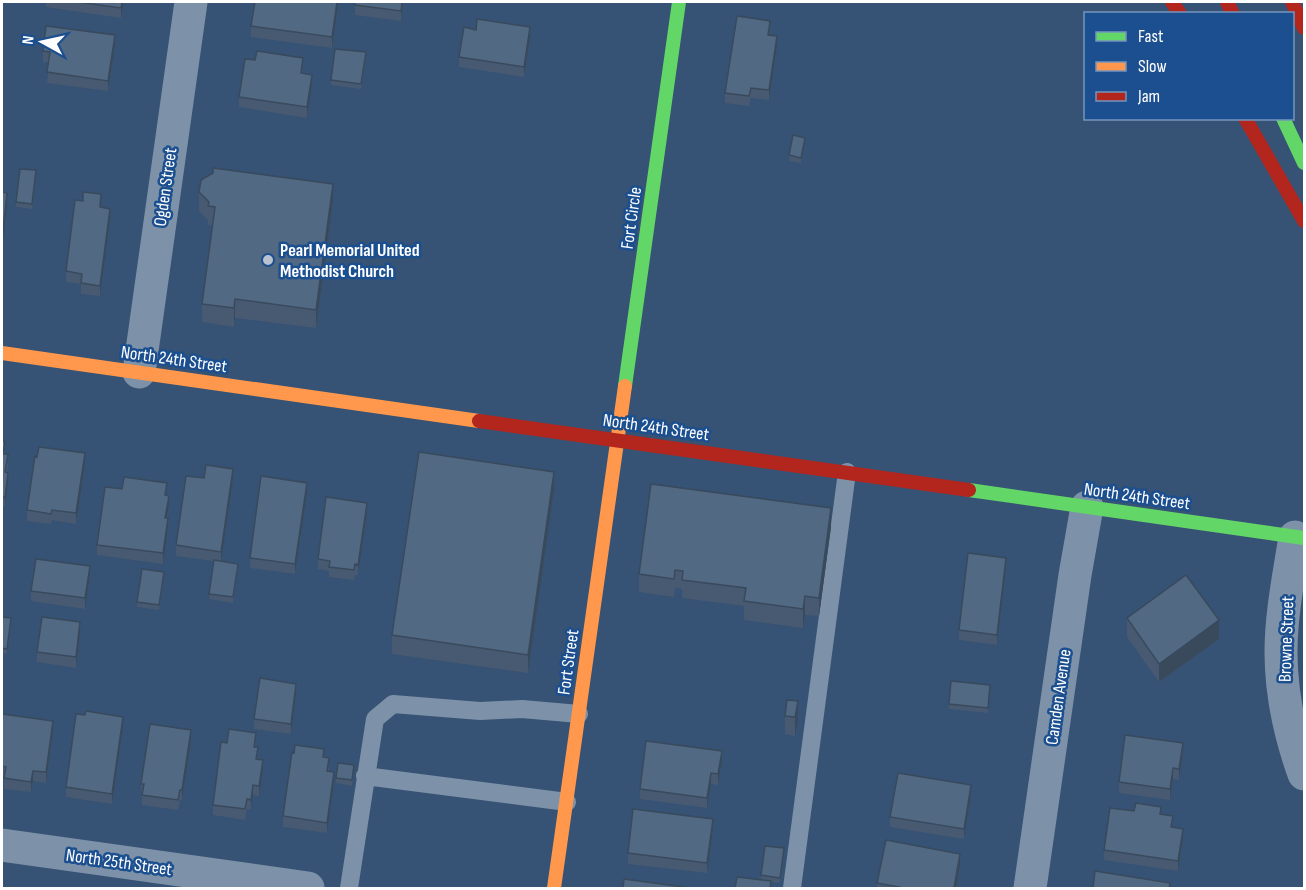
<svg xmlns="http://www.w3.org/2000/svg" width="1306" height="890" font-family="'Sofia Sans Condensed',sans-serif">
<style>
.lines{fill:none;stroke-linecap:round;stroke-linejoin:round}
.lane{stroke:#7d92a8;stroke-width:18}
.street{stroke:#7d92a8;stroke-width:33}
.fast{stroke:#63d668;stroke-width:14}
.slow{stroke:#ff974d;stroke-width:14}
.jam{stroke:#b3261e;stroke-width:14}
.wall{fill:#475a72}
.shaded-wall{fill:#394a5c}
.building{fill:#526984;stroke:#394a5c;stroke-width:1.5}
.poi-dot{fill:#b9c2ce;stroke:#1b4f8f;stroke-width:2}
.labels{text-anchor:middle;stroke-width:5;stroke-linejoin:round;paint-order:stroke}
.street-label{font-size:18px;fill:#fff;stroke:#1b4f8f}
.poi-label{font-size:18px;font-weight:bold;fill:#fff;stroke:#1b4f8f;text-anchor:start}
</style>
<rect width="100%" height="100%" fill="#365274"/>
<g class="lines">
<path class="lane" d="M365,776L567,802
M349,888L375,719L393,704L480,711L522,709L579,714
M792,888L847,472"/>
<path class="street" d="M139,372L191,2
M1295,537C1289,575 1281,614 1281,652C1281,693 1290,735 1304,774
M2,845L308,888
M1030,888L1075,575L1087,507"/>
<path class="fast" d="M1283,118L1304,163
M625,386L679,2
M969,490L1304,538"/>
<path class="slow" d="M2,353L479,421
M554,888L625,386"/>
<path class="jam" d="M1172,2L1180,14
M1227,2L1233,14
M1292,2L1304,28
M1245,118L1304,221
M479,421L969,490"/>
</g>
<path class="wall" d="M46,2H124L121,18L46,7Z
M338,2L332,48L251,37V26Z
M403,2L401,21L355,15V5Z
M476,30L530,38L524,77L459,67V57Z
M770,31L769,35L777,46L769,100L751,98L749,106L725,103V93Z
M115,45L108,91L47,83L49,62H43V51Z
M366,58L361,89L331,85V80Z
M303,69L302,74L312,85L307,118L239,107V97Z
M805,143L801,163L789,161V155Z
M36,176L32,209L16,207V202Z
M199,192L333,202L316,328L235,318L234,327L202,322V304L213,226L208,225V220L199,211Z
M101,204V207L110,219L100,296L81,294V284L66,282V271Z
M2,441L8,465L7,473L8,483L5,507H2V509Z
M37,457L85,464L76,524L52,520L51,524L27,521V510Z
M204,478L233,479L221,561L238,569L233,603L209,599L213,561L176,556V545Z
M554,490L528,673L392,654V635Z
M307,493L295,574L250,568V558Z
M166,496L169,506L167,518L168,528L163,564L97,555V545Z
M367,513L358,575H355L354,580L329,577V571L318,569V559Z
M831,527L819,616L805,615L803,628L744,620V606L682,598V589L675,588L674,597L639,592V574Z
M1006,568L997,645L959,640V630Z
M90,576L85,609L31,601V591Z
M164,577L159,610L137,607V602Z
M2,617L11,624L7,654L2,653Z
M1127,618L1219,639L1159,682L1127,637Z
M80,633L76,668L37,662V652Z
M990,690L988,713L949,709V704Z
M296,694L291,734L254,729V719Z
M787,700L798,720L795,736L785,734V716Z
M2,714L53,731L46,783L33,781L31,792L4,789V777L2,776Z
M85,715L123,727L112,804L66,797V787Z
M191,741L182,800H180L178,810L142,805L141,784Z
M227,743H256L255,747L258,759L263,770L259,796L253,795L251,810L247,809L245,820L213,815V805Z
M1183,753L1179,780L1173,779L1170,800L1119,793V782Z
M324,757L329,768V771L334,782L327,833L283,827V816Z
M722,761L718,785L711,784L707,808L640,799V789Z
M354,770L352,786L336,783V778Z
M971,795L964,839L890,827V817Z
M1134,811L1161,814L1183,839L1178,871L1104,860V850Z
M713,830L707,873L628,864V853Z
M784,853L780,883L761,880V875Z
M960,865L956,888H877V883Z"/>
<path class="shaded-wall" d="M122,2H124L121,18V8Z
M337,2H338V4L332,48V37Z
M402,2H403L401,21V11Z
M530,27V38L524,77V67Z
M115,35V45L108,91V81Z
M777,36V46L769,100V90Z
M312,75V85L307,118V107Z
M805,138V143L801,163V158Z
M333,184V202L316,328V310Z
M7,193V203L2,250V240Z
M110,209V219L100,296V286Z
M235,299V318L234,327V308Z
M85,453V464L76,524V513Z
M233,469V479L221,562V552Z
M554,472V490L528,673V655Z
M8,473V483L5,507V497Z
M307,483V493L295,574V564Z
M169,496V506L165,528V518Z
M367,503V513L358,575V565Z
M831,508V527L819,616V598Z
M168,518V528L163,564V553Z
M1006,558V568L997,645V635Z
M90,566V576L85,609V598Z
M805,596V615L803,628V609Z
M1219,620V639L1159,682V664Z
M80,622V633L76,668V657Z
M296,684V694L291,734V724Z
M798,701V720L795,736V717Z
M123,717V727L112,804V794Z
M53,721V731L46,783V772Z
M191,730V741L182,800V790Z
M1183,743V753L1179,780V769Z
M722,751V761L718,785V774Z
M263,760V770L259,796V786Z
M1173,768V779L1170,800V789Z
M33,771V781L31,792V782Z
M334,772V782L327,833V823Z
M711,773V784L707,808V798Z
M253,785V795L251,810V800Z
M971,785V795L964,839V829Z
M713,819V830L707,873V863Z
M1183,829V839L1178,871V861Z
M960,854V865L956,888H954Z"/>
<path class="building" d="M78,2H122L121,8Z
M255,2H337L332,37L251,26Z
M355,2H402L401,11L355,5Z
M737,16L770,21L768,35L777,36L769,90L751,88L749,96L725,93Z
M477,19L530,27L524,67L459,57L464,27L476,30Z
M46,26L115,35L108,81L47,72L50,52L43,51Z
M335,49L366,52L361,84L331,80Z
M257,51L303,58L301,73L312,75L307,107L239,97L245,59L255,60Z
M793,135L805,138L801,158L789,155Z
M213,168L333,184L316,310L235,299L234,308L202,304L215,207L208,206L209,202L199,192L201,180L213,173Z
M20,169L36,170L32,204L16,202Z
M2,192L7,193L2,240Z
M83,192L101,194L100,207L110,209L100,286L81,283L82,274L66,271L75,200L83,201Z
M2,441L5,442L3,454H8L5,472L8,473L5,497H2V499Z
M39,447L85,453L76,513L52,510L51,514L27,510L35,456L37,457Z
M419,452L554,472L528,655L392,635Z
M206,465L233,469L221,552L176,545L186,476L204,478Z
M261,476L307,483L295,564L250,558Z
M124,477L167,483L165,495L169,496L165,518H168L163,553L97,545L105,487L122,489Z
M651,484L831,508L819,598L805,596L803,609L744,601L746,588L682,580L683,571L675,570L674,579L639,574Z
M326,497L367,503L358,565L355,564L354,570L329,567L330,561L318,559Z
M968,553L1006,558L997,635L959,630Z
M36,559L90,566L85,598L31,591Z
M214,560L238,564L233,597L209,594Z
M142,569L164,572L159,605L137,602Z
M1186,575L1219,620L1159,664L1127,618Z
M2,617L11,618L7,649L2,648Z
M42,617L80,622L76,657L37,652Z
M260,678L296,684L291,724L254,719Z
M951,681L990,685L988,708L949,704Z
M787,700L798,701L795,717L785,716Z
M86,711L123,717L112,794L66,787L76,714L85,715Z
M2,714L53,721L46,772L33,771L31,782L4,778L6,767L2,766Z
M150,724L191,730L182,790H180L178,800L142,795L144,784H141Z
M229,729L256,733L254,747H258L256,759L263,760L259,786L253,785L251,800L247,799L245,809L213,805L221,742L227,743Z
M1125,735L1183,743L1179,769L1173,768L1170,789L1119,782Z
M646,741L722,751L718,774L711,773L707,798L640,789Z
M295,745L324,749L323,757L329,758L327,771L334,772L327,823L283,816L292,752L294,753Z
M338,763L354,765L352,780L336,778Z
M898,773L971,785L964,829L890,817Z
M1136,803L1161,807L1160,814L1173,816L1171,827L1183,829L1178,861L1104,850L1110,808L1134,811Z
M633,809L713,819L707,863L628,853Z
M886,840L960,854L954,888H904L877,883Z
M765,846L784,848L780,878L761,875Z
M1095,871L1170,883L1169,888H1093Z
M737,877L771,881L770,888H735Z
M624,879L683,887V888H623Z"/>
<circle class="poi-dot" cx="268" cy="260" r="6"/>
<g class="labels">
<g class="street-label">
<text transform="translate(165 187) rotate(-82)" y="6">Ogden Street</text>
<text transform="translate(631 218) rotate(-82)" y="6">Fort Circle</text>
<text transform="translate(174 359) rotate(8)" y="6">North 24th Street</text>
<text transform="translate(656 427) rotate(8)" y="6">North 24th Street</text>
<text transform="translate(1137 496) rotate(8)" y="6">North 24th Street</text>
<text transform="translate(1286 639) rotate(-88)" y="6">Browne Street</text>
<text transform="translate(568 662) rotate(-82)" y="6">Fort Street</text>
<text transform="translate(1058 697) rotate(-82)" y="6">Camden Avenue</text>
<text transform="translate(119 862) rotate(8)" y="6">North 25th Street</text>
</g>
<g class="poi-label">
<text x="280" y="256">Pearl Memorial United<tspan x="280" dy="21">Methodist Church</tspan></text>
</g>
</g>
<rect width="1306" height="890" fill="none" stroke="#ffffff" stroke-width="6"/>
<rect x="1084" y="12" width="210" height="108" fill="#1b4f8f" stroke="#7695bc" stroke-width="1.5"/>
<rect x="1096" y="32" width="30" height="9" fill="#63d668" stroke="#7695bc" stroke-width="1.5"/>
<text x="1138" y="42" font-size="18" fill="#ffffff">Fast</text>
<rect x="1096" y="62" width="30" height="9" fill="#ff974d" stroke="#7695bc" stroke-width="1.5"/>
<text x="1138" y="72" font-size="18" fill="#ffffff">Slow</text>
<rect x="1096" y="92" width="30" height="9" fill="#b3261e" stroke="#7695bc" stroke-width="1.5"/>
<text x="1138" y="102" font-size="18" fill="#ffffff">Jam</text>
<g transform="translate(42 42) rotate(278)" stroke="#1b4f8f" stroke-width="4.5" paint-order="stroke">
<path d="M0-4.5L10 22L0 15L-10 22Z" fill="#ffffff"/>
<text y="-9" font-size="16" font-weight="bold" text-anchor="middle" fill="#ffffff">N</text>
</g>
</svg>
